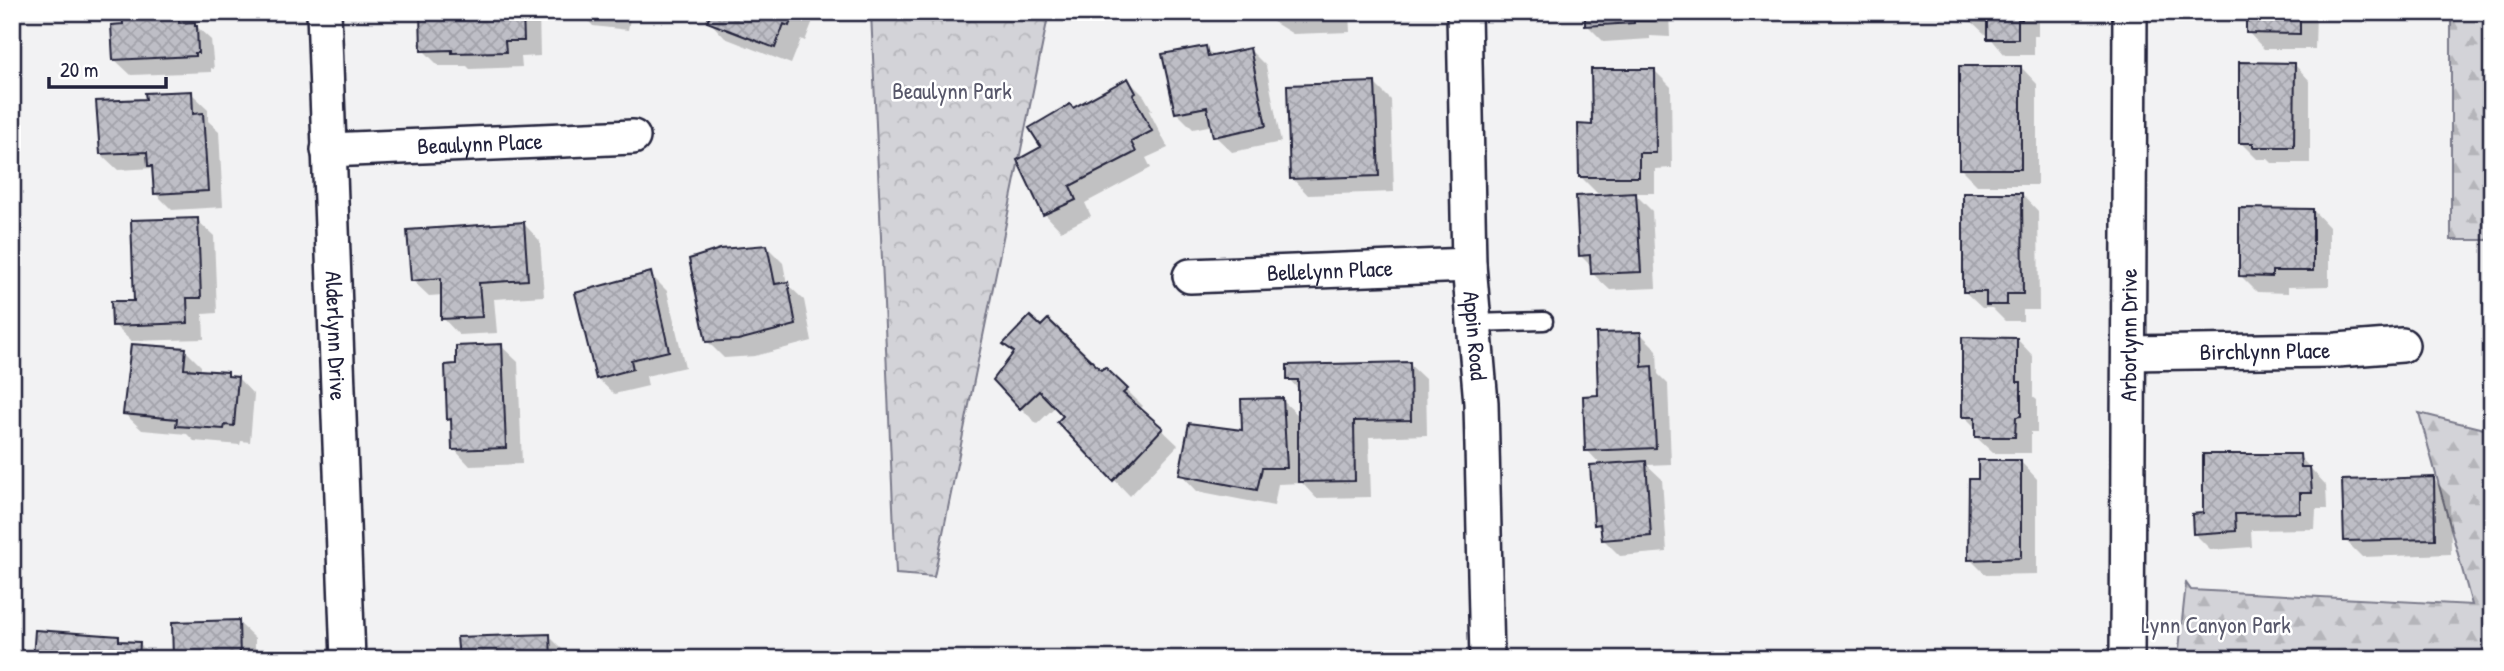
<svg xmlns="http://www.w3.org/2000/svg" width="2504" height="671" font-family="'Patrick Hand',sans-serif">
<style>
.forest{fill:url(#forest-firs);stroke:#7a7a8a;stroke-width:2}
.park{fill:url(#park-crowns);stroke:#7a7a8a;stroke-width:2}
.shadow{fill:#0003}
.building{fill:url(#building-cross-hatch);stroke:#22223b;stroke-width:2}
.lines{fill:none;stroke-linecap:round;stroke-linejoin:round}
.lane-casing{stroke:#22223b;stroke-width:21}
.street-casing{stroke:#22223b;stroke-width:38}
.lane{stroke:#fff;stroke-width:16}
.street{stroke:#fff;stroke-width:33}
.labels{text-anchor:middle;stroke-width:5;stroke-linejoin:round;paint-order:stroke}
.park-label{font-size:23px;fill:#57576a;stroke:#fff}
.street-label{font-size:23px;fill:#22223b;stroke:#fff}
</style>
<defs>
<pattern id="forest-firs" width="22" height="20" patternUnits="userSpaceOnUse" patternTransform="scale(1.75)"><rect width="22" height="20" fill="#d3d3d8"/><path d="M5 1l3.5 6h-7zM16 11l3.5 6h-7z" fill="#b5b5ba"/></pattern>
<pattern id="park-crowns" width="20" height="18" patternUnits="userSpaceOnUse" patternTransform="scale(1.75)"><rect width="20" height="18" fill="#d3d3d8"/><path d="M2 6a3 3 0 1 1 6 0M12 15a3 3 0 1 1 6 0" fill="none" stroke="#b5b5ba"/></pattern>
<pattern id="building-cross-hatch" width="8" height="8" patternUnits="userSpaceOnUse" patternTransform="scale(1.75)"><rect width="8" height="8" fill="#bebec6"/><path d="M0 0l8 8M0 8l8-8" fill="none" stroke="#a3a3ab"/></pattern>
</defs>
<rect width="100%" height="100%" fill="#f2f2f3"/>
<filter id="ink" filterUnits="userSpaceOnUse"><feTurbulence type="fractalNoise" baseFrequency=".0143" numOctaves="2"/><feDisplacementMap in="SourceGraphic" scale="14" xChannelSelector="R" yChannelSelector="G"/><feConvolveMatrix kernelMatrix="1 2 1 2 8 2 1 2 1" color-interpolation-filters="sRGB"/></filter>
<g filter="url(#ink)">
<path class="forest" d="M2451,12H2492V240H2451Z
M2419,413L2492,431V659H2178L2186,583L2191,590L2472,605Z"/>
<path class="park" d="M871,12H1049L934,577L896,574Z"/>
<path class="shadow" d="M124,12H194V24L211,40L214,69L211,68V72L131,75L114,59L125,25Z
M422,12H539L540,56L521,57L522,67L470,69L467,66H439L423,50Z
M580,12H631L628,30L593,26Z
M662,12H661H680L678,15Z
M708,12H815L816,13L805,41L801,39L791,64L725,38L709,21L711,15Z
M1257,12H1349L1350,32L1293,34Z
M1581,12H1669L1670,37L1650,36V39L1604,42L1587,25V18Z
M1969,12H2038V36H2034V55H2005L1989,36L1986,35L1969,19Z
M2248,12H2316L2315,49H2264L2248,32Z
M1205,48L1215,57L1250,50L1266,66L1281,142L1232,152L1215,136L1213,125L1193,129L1176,112Z
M2294,64L2310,81V163H2272L2268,159H2257L2241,143Z
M2021,67L2037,84V185H1977L1960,168Z
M1655,71L1671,87L1672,168L1655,169V193H1634L1652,211L1656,288L1610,290L1593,274L1592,267L1581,256L1609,193H1597L1581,177L1593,126Z
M1128,80L1144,96L1152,110L1149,111L1168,148L1146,158L1151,168L1085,203L1091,216L1061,231L1045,214L1043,148L1074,110Z
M1375,84L1391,100L1394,192L1308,195L1292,178Z
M191,93L208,109V121L219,131L223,207L172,210L156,194L154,168L118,170L101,154L148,100Z
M2022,194L2038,211L2039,310H2023V321H2005L1992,308H1982L1965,292Z
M2313,210L2329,227V286L2288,287V293L2257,292L2241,276Z
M197,220L214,236L217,313L203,314L204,339L131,341L114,325L135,302Z
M524,224L540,241L544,296L494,299L497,333L459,335L443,318V295L429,296L412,280Z
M766,246L783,263L787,284L804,300L812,341L755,356L724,358L707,341Z
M650,274L667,291L685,367L646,376L648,386L614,394L597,378Z
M1640,333L1657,350L1658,374L1668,384L1671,464L1647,465L1662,479L1667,552L1620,556L1603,539V531L1596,524L1602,466L1587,450L1600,397Z
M2017,339L2033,356V397L2037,400V432H2031V453H1993L1976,437V428L1964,416Z
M1006,344L1101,372L1105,369L1143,406L1140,409L1178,445L1130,496L1059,422L1065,416L1056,406L1037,424L1021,408L1015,353Z
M501,346L518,362L522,464L470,466L454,449L452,422L449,419L458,366Z
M185,350L201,366V372L228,374L232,378H238L254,395L250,442L241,441L240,445L194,441L187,434L142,430L125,414Z
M1409,364L1426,380L1427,435L1369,437L1371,497L1316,498L1302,483L1278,484L1274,506L1197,491L1181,474L1244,432L1282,400L1300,417V391L1289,379Z
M2299,456L2326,485L2327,509H2316L2315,529L2251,530L2252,547L2211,550L2195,534L2205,515Z
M2021,462L2037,479V574L1986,575L1970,559L1980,481Z
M2433,479L2450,496L2451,554L2362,557L2345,540Z
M238,622L255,638V659H175Z
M549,636L565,652L566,659H460Z
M118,638L123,643L140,644L154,659H35Z"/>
<path class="building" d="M122,12H179V23L195,22V26H197L198,53H195V56L113,60L111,25L123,24Z
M420,12H523L524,41H505L506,52L452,53V50L421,51Z
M711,12H794L789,26L784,24L775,48L707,22Z
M1264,12H1334V16L1275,19Z
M1585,12H1654L1655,21H1634V23L1585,26Z
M1967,12H2022V20H2018V39H1987V21L1967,20Z
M2246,12H2300V34L2246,33Z
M1206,46L1208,57L1250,48L1266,126L1213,137L1207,107L1175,113L1162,54Z
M2239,62L2295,63L2294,147H2253V143H2239Z
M1959,66H2021V169H1959Z
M1591,69H1655L1656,153H1639V177H1579L1578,124L1592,125Z
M1128,78L1136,93L1133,95L1152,131L1131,142L1136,152L1070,186L1076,200L1043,215L1017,160L1041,147L1029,128L1070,104L1073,108Z
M1375,82L1379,176L1290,179L1287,85Z
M192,91L193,114L203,113L208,191L154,194L152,166H148L147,152L100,154L96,101L146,99L145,93Z
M1636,193L1641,272L1591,274L1590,255L1579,256L1576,196Z
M1963,193H2022L2023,294H2007V305H1986V292H1963Z
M2239,208L2313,209V271H2272V277L2239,276Z
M198,218L201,298H187L188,323L112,326L111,301H134L131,220Z
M524,222L528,280L479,283L482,317L441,319V278L411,281L407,230Z
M767,245L775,284L788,282L796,325L738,340L706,342L689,259L720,249Z
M651,272L669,351L631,360L633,369L596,379L575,293Z
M1030,316L1041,326L1048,319L1101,370L1105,367L1128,389L1123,393L1163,428L1113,481L1057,422L1063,416L1039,391L1020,409L993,380L1014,352L1003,344Z
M1641,332L1642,367L1652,366L1656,448L1585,451L1583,396L1598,395L1596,333Z
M1962,337L2017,338V382H2021V416L2016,417L2015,437H1975V417H1962Z
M131,344L186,348L184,369L228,372V376L238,377L234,426L225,425L224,429L176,426L177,419L123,414Z
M502,344L506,448L452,450L451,419L447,420L445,365L456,364V346Z
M1410,362L1411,420L1354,421L1355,481L1298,482V380H1287V365Z
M1283,398L1287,468H1262L1257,490L1179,475L1189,423L1242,430L1241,399Z
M2203,454H2300L2301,467H2310L2312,493H2300V513L2235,514L2236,531L2193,534L2192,514L2203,513Z
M1978,460H2021V558L1968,560L1969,479H1978Z
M1646,461L1651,536L1602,540L1600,524L1594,525L1590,465Z
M2434,477L2435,539L2344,541L2342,480Z
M239,620L240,659H173L172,622Z
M35,630L119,636V641L140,642L139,659H33Z
M550,634L551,659H459L457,637Z"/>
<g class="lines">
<defs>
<path id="lane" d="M1473,323L1544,321"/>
<g id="street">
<path id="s1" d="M324,12L348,659"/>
<path id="s2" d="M1464,12L1469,265L1481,403L1487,659"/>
<path id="s3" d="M328,150L633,137"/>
<path id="s4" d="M1190,276L1469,265"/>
<path id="s5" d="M2129,353L2337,350L2402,345"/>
<path id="s6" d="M2127,659L2130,12"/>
</g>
</defs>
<use href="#lane" class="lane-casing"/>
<use href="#street" class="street-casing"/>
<use href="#lane" class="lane"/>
<use href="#street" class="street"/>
</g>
</g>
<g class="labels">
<g class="park-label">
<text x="952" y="99">Beaulynn Park</text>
<text x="2216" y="633">Lynn Canyon Park</text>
</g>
<g class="street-label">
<text dy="8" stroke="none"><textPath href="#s3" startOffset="152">Beaulynn Place</textPath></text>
<text dy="8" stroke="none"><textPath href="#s4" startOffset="140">Bellelynn Place</textPath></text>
<text dy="8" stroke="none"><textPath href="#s1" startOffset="324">Alderlynn Drive</textPath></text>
<text dy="8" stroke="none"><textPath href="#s6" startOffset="324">Arborlynn Drive</textPath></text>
<text dy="8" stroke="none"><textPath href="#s2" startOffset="324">Appin Road</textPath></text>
<text dy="8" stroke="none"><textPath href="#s5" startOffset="136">Birchlynn Place</textPath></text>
</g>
</g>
<rect width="2504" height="671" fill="none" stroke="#fff" stroke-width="42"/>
<rect x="21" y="21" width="2462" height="629" fill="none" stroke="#22223b" stroke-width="2.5" filter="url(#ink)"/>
<path d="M49 77v10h117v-10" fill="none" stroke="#22223b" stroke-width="3.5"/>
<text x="60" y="77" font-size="21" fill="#22223b" stroke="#ffffff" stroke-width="5" paint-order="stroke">20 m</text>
</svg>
